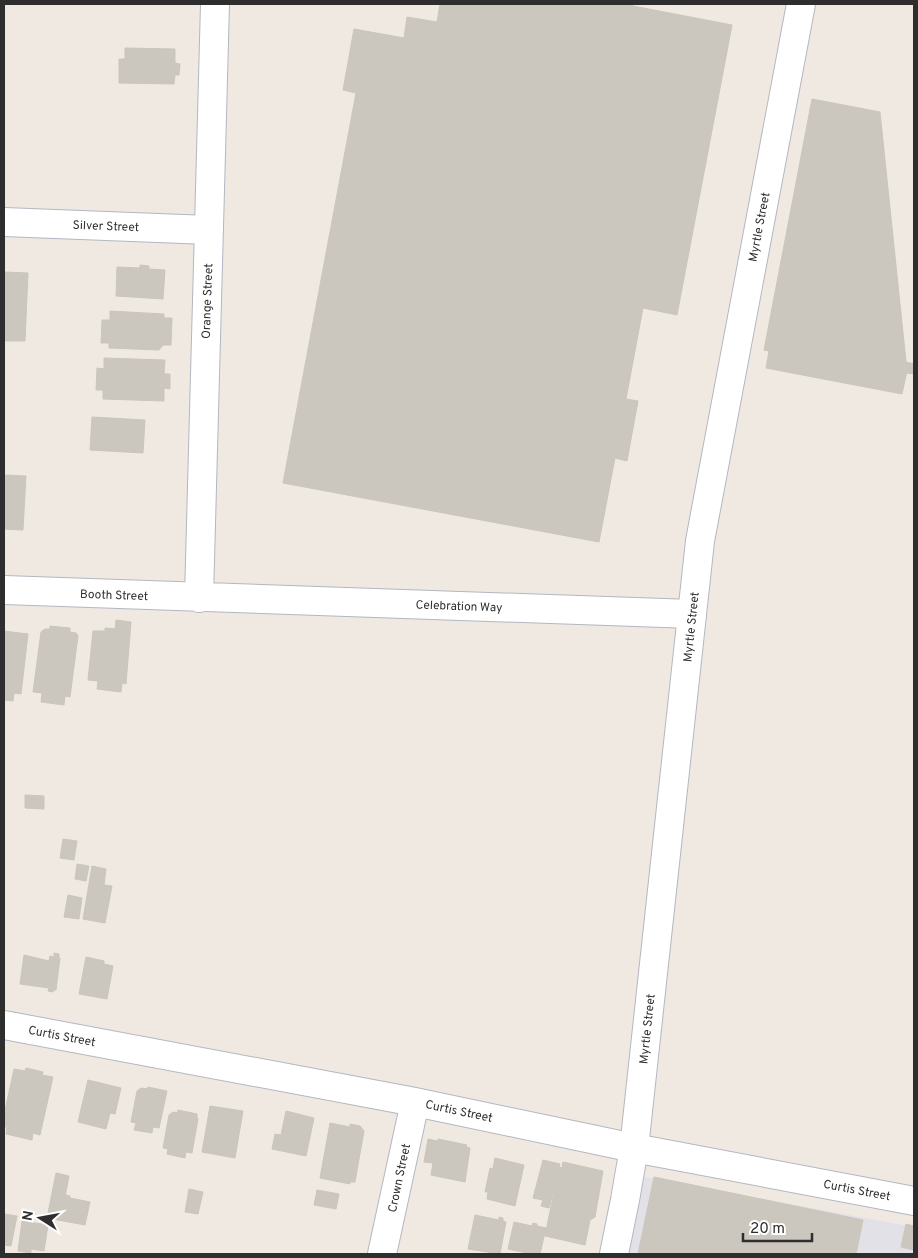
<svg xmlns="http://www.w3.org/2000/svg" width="918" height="1258" font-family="Overpass,sans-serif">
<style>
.industrial{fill:#e3e1e8}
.building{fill:#cbc7bf;stroke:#cbc5ba}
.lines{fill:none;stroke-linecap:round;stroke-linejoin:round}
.street-casing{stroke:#b4b7c1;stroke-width:30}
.secondary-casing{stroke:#b4b7c1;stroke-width:30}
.street{stroke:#fff;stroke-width:28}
.secondary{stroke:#fff;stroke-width:28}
.labels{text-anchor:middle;stroke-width:5;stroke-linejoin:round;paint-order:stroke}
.street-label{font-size:12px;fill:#2e2e2e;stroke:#fff}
</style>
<rect width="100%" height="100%" fill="#efe9e1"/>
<path class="industrial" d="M640,1176L914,1227V1254H624Z"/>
<path class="building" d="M440,4H633V6L732,25L677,315L643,308L626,399L638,401L627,461L615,458L599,542L283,483L356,93L343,90L354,29L404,38L407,17L437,22Z
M125,48L175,49V63L180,64L179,75H175L174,84L119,83V59H125Z
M812,99L880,112L907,371L902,394L766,368L769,351L764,350Z
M140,265L149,266V269L165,270L163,299L116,296L117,267L140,268Z
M4,272L28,273L25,341H4Z
M110,311L164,314V318H172L171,345H163L159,350L109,348V343H101L102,320H110Z
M104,358L165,360L164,374H170V389L164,388V401L103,399V390H96L97,368L104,369Z
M906,362L914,364V374L907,373Z
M92,417L145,420L143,453L90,450Z
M4,475L26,476L23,530L4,529Z
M116,620L131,622L126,684L122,683L121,692L97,689L98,681L88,680L93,631H105V628L115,629Z
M50,626L70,628V632L76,633L78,636L70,697L65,696L64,705L41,702L42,693L33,692L41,632L45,629H50Z
M4,631L28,634L21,694L14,693L13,701L4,700Z
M25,795L44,796V809L25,808Z
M63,839L77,841L74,860L60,858Z
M77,864L89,866L86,881L75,879Z
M92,866L106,869L104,885L112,886L105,923L83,919Z
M68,895L82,898L79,919L64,917Z
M54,953L59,954V958H60L56,990H54L53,992L48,991L49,988L20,984L24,955L49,961L50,956L54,957Z
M86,957L104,961V964L113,966L107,999L79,994Z
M26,1068L43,1072L42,1075L53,1077L40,1135L33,1133L32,1140L6,1134L7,1127H4V1115L14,1069L25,1071Z
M88,1080L121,1088L115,1114L110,1113L106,1129L78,1122Z
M148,1087L167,1091L159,1128L153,1127L152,1133L134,1130L136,1123L131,1122L137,1091L141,1088L147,1089Z
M210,1106L243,1111L235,1158L202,1152Z
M178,1110L197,1114V1118L198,1119L192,1153L186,1152L185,1158L167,1154L168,1149L163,1148L169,1115L173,1112L177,1113Z
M286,1111L314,1118L306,1156L272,1149L275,1134L281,1135Z
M330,1123L350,1127V1124L360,1126L364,1131L355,1182H350V1184L320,1178Z
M428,1139L437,1141L438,1139L467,1145L466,1147L470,1148L465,1182L431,1175L433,1163L424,1162Z
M495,1158L524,1165L515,1206L487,1199L488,1192H485L490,1168L493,1169Z
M543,1160L560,1164L549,1208L541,1206L543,1200L533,1198Z
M563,1162L603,1171L595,1217L590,1220L585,1245L545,1236L559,1167L562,1168Z
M56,1173L69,1176L65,1197L66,1195L70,1196V1198L90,1202L85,1225L47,1218Z
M654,1177L863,1220L856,1254H638Z
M189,1189L203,1192L198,1214L185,1212Z
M317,1190L339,1194L336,1209L314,1205Z
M4,1214L17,1216L11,1246L4,1245Z
M475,1215L499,1220V1217L503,1218V1221L506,1222L500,1254L468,1249Z
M22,1221L48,1225L44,1251L31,1249V1253L18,1251Z
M514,1222L532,1226L533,1223L537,1224V1226L546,1228L540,1254H527V1253L508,1249Z
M906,1224L914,1226V1250L901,1247Z"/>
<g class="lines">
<defs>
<path id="street" d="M4,222L209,230
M4,590L692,614
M199,598L215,4
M4,1025L415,1102L634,1148L914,1201
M382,1254L415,1102"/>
<path id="secondary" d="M614,1254L625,1200L634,1148L700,541L801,4"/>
</defs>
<use href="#street" class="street-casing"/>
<use href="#secondary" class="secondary-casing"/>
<use href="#street" class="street"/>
<use href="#secondary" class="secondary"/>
</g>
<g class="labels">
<g class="street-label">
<text transform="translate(106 226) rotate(2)" y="4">Silver Street</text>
<text transform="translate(759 227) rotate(-79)" y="4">Myrtle Street</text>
<text transform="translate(207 301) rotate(-88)" y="4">Orange Street</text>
<text transform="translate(114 595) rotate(2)" y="4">Booth Street</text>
<text transform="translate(459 606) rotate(2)" y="4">Celebration Way</text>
<text transform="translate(691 627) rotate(-84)" y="4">Myrtle Street</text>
<text transform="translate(647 1029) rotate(-84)" y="4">Myrtle Street</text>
<text transform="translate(62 1036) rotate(11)" y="4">Curtis Street</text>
<text transform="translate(459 1111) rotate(12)" y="4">Curtis Street</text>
<text transform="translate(399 1178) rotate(-78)" y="4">Crown Street</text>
<text transform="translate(857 1190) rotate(11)" y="4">Curtis Street</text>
</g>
</g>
<rect width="918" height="1258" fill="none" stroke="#2e2e2e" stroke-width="10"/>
<g transform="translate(40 1218) rotate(281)" stroke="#ffffff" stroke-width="4" paint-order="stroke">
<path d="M0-4L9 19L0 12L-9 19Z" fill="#2e2e2e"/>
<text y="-8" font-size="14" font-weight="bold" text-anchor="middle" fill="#2e2e2e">N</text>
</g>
<path d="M743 1233v8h69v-8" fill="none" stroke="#2e2e2e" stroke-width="2.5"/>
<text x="750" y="1233" font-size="15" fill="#2e2e2e" stroke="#ffffff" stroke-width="4" paint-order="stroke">20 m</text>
</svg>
